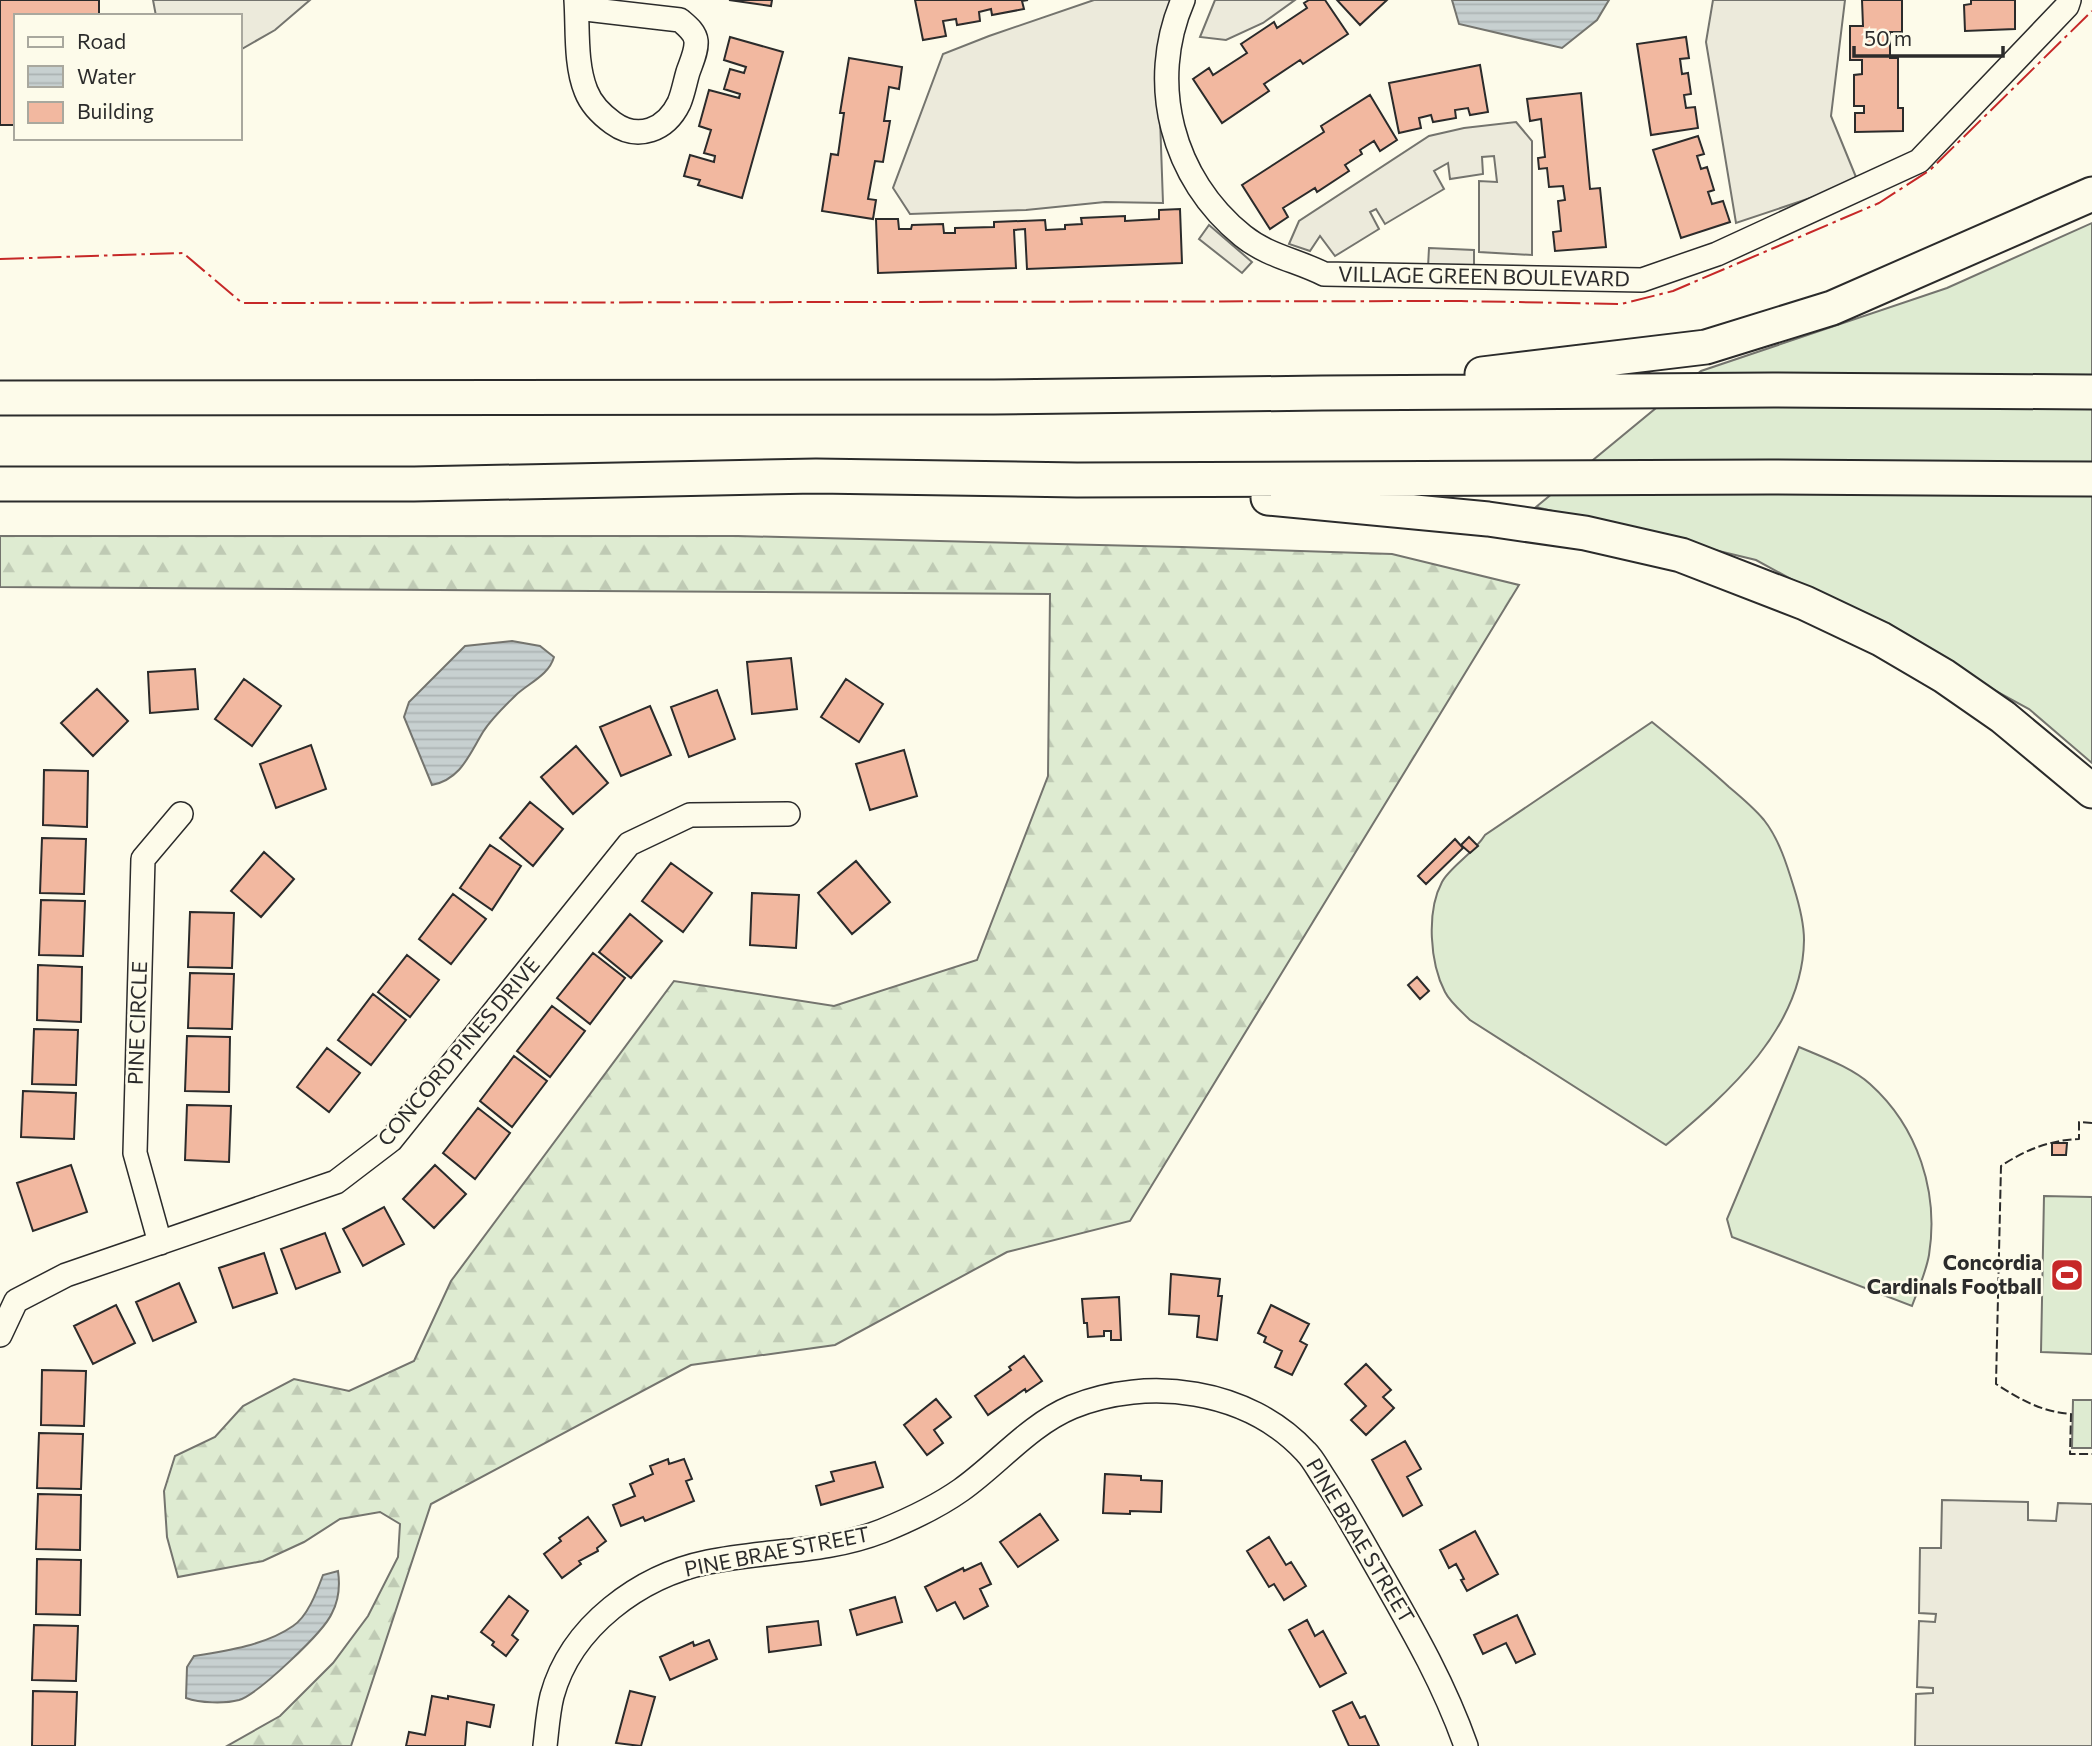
<svg xmlns="http://www.w3.org/2000/svg" width="2092" height="1746" font-family="Commissioner,sans-serif">
<style>
.grass{fill:#deebd1;stroke:#74746e;stroke-width:2}
.forest{fill:url(#forest-firs);stroke:#74746e;stroke-width:2}
.parking{fill:#eceadb;stroke:#74746e;stroke-width:2}
.water{fill:url(#water-rules);stroke:#74746e;stroke-width:2}
.building{fill:#f2b8a0;stroke:#2b2b2b;stroke-width:2}
.lines{fill:none;stroke-linecap:round;stroke-linejoin:round}
.minor-casing{stroke:#2b2b2b;stroke-width:26}
.highway-casing{stroke:#2b2b2b;stroke-width:37}
.minor{stroke:#fdfbea;stroke-width:23}
.highway{stroke:#fdfbea;stroke-width:33}
.fence{stroke:#2b2b2b;stroke-width:2;stroke-dasharray:9 3.5;stroke-linecap:butt}
.power{stroke:#c62828;stroke-width:2;stroke-dasharray:24 5 3.5 5;stroke-linecap:butt}
.labels{text-anchor:middle;stroke-width:5;stroke-linejoin:round;paint-order:stroke}
.street-label{font-size:21px;fill:#2b2b2b;stroke:#fdfbea}
.poi-label{font-size:21px;font-weight:bold;fill:#2b2b2b;stroke:#fdfbea;text-anchor:end}
</style>
<defs>
<pattern id="forest-firs" width="22" height="20" patternUnits="userSpaceOnUse" patternTransform="scale(1.75)"><rect width="22" height="20" fill="#deebd1"/><path d="M5 1l3.5 6h-7zM16 11l3.5 6h-7z" fill="#bfcab4"/></pattern>
<pattern id="water-rules" width="6" height="5" patternUnits="userSpaceOnUse" patternTransform="scale(1.75)"><rect width="6" height="5" fill="#c7d0d0"/><path d="M0 2.5h6" fill="none" stroke="#abb3b3"/></pattern>
</defs>
<rect width="100%" height="100%" fill="#fdfbea"/>
<path class="grass" d="M2092,223V763L2029,709L1756,560L1536,507L1701,371L1947,288Z
M1652,722C1678,743 1704,764 1729,787C1741,797 1754,808 1764,820C1779,839 1787,865 1794,888C1799,904 1804,922 1804,940C1803,1028 1728,1093 1666,1145L1470,1020C1462,1012 1450,1002 1445,992C1430,963 1426,912 1442,882C1450,867 1474,853 1485,835Z
M1799,1047C1822,1057 1851,1067 1870,1084C1918,1127 1939,1192 1929,1255C1926,1272 1918,1290 1912,1306L1732,1237L1727,1219Z
M2044,1196L2092,1197V1354L2041,1352Z
M2073,1400H2092V1448H2072Z"/>
<path class="forest" d="M0,536H738L1182,547L1392,554L1519,585L1130,1221L1007,1252L835,1345L691,1365L431,1504L351,1746H227L280,1716L333,1663L368,1616L398,1557L400,1524L380,1512L340,1519L304,1542L263,1561L178,1577L167,1537L164,1491L175,1456L215,1437L243,1406L294,1379L349,1391L414,1361L451,1281L674,981L834,1006L977,960L1048,776L1050,594L0,587Z"/>
<path class="parking" d="M153,0H310L275,30L240,50V16H156Z
M1094,0H1174L1160,118L1163,203L1105,202L1026,210L910,214L893,188L943,54L989,36Z
M1215,0H1295L1263,23L1226,40L1200,37Z
M1713,0H1845L1831,116L1858,182L1736,223L1706,42Z
M1516,122L1532,141V255L1479,252V181L1497,182L1494,156L1482,157L1483,174L1450,179L1448,163L1434,171L1444,189L1385,224L1376,209L1370,212L1379,229L1335,256L1320,236L1310,251L1289,244L1299,221L1429,136L1464,128Z
M1209,225L1252,262L1242,273L1199,239Z
M1429,248L1474,250V269L1428,267Z
M1942,1500L2028,1502V1520L2056,1521L2058,1503L2092,1504V1746H1915L1916,1694L1933,1693V1688L1917,1687L1919,1621L1935,1622L1936,1614L1919,1613L1920,1548H1941Z"/>
<path class="water" d="M1452,0H1609L1597,20L1562,48L1459,24Z
M512,641L540,646L554,657C549,675 529,683 516,695C504,707 492,718 483,732C469,755 461,779 432,785L404,717L409,702L465,646Z
M338,1571C340,1585 339,1600 332,1613C324,1632 258,1694 239,1700C224,1704 200,1703 186,1698L187,1667L194,1656C226,1651 266,1645 293,1626C308,1616 317,1591 323,1575Z"/>
<path class="building" d="M0,0H99V16H16V125H0Z
M729,0H772L771,6Z
M915,0H1028L1022,1L1024,9L992,15L991,9L979,12L980,21L957,25L956,19L943,21L946,36L923,40Z
M1309,0H1325L1348,34L1303,64L1300,60L1264,84L1269,91L1222,123L1193,79L1209,68L1213,75L1247,53L1241,44L1274,22L1277,28L1307,8L1304,3Z
M1337,0H1387L1360,25Z
M1862,0H1902V32H1890V58H1898V108H1903V131L1855,132V113H1864V106H1854V75L1862,74V60H1850V26H1863Z
M1971,0H2015V29L1965,31L1964,5L1971,4Z
M730,37L783,52L742,198L698,185L700,180L684,176L690,155L714,162L715,156L704,153L711,130L699,126L709,90L739,98L740,94L724,89L730,69L744,73L746,67L724,60Z
M1686,37L1689,58L1680,59L1682,74L1688,73L1691,94L1684,95L1686,108L1695,107L1698,128L1651,135L1637,44Z
M849,58L902,67L899,89L889,87L884,121H890L883,162L875,161L868,199L876,200L873,219L822,211L831,154L838,155L844,113H840Z
M1480,65L1488,112L1470,115L1468,108L1455,110L1456,118L1433,122L1431,115L1419,118L1421,128L1399,133L1389,83Z
M1581,93L1590,189L1600,188L1606,247L1555,251L1553,232L1561,231L1558,201L1565,200L1563,186L1549,187L1547,168L1539,169L1538,158L1545,157L1541,119L1530,121L1527,99Z
M1370,95L1397,140L1380,151L1374,141L1360,150L1362,154L1345,165L1349,171L1317,192L1315,188L1283,208L1288,217L1270,229L1242,185L1324,132L1321,126Z
M1698,136L1704,154L1697,156L1701,169L1707,167L1714,190L1708,192L1712,204L1723,201L1730,222L1681,238L1653,150Z
M1180,209L1182,263L1027,269L1025,229L1014,230L1016,268L878,273L876,219H898L899,229H911L912,225L943,224L944,233H955V228L994,227V222L1045,220L1046,230L1065,229V225L1082,224L1081,218L1125,216V221L1159,219V210Z
M791,658L797,709L752,714L747,662Z
M195,669L198,709L150,713L148,672Z
M244,679L281,706L252,746L215,719Z
M846,679L883,704L859,742L821,717Z
M97,689L128,721L93,756L61,723Z
M717,690L735,739L689,757L671,707Z
M650,706L671,755L621,776L600,727Z
M311,745L326,789L276,808L260,764Z
M576,746L608,783L573,814L541,777Z
M904,750L917,796L870,810L856,764Z
M44,770L88,771L87,827L43,825Z
M530,802L563,829L533,866L500,838Z
M1469,837L1478,846L1470,853L1461,845Z
M42,838L86,839L84,894L40,893Z
M1455,839L1463,848L1426,884L1418,876Z
M490,845L521,866L492,910L460,888Z
M264,852L294,879L261,917L231,891Z
M856,861L890,902L852,934L818,893Z
M671,863L712,893L683,932L642,901Z
M752,893L799,895L796,948L750,945Z
M453,894L486,919L451,964L419,939Z
M41,900L85,901L83,956L39,955Z
M190,912L234,913L232,968L188,967Z
M630,914L662,941L631,978L599,952Z
M593,953L625,978L590,1024L557,998Z
M407,955L439,980L410,1017L378,992Z
M38,965L82,967L81,1022L37,1020Z
M190,973L234,974L232,1029L188,1028Z
M1417,977L1429,991L1420,999L1408,985Z
M373,994L406,1020L371,1065L338,1040Z
M552,1006L585,1031L550,1077L517,1051Z
M34,1029L78,1030L76,1085L32,1084Z
M187,1036L230,1037L229,1092L185,1091Z
M327,1048L360,1073L329,1112L297,1087Z
M514,1056L547,1081L512,1127L480,1101Z
M23,1091L76,1093L74,1139L21,1137Z
M187,1105L231,1106L229,1162L185,1160Z
M478,1108L510,1133L475,1179L443,1153Z
M2052,1143H2067L2066,1155H2052Z
M71,1165L87,1212L33,1231L17,1183Z
M435,1165L466,1194L434,1228L403,1199Z
M384,1207L404,1244L363,1266L343,1229Z
M325,1233L340,1272L296,1289L281,1249Z
M264,1253L277,1293L233,1308L219,1268Z
M1171,1274L1220,1279L1218,1296H1222L1217,1340L1197,1337L1199,1316L1169,1314Z
M179,1283L196,1322L153,1341L136,1302Z
M1119,1297L1121,1340H1111V1331H1104V1336L1088,1337L1087,1323H1084L1082,1299Z
M116,1305L135,1343L93,1364L74,1326Z
M1271,1305L1309,1324L1300,1341L1307,1345L1292,1375L1275,1367L1282,1351L1264,1342L1266,1337L1258,1333Z
M1024,1356L1042,1381L1026,1392L1025,1389L988,1415L975,1396L1011,1370L1009,1367Z
M1366,1364L1391,1390L1383,1397L1394,1408L1366,1435L1351,1420L1366,1406L1345,1384Z
M42,1370L86,1371L84,1426L41,1425Z
M936,1399L951,1417L934,1430L943,1443L927,1455L904,1425Z
M39,1433L83,1434L81,1489L37,1488Z
M1405,1441L1421,1469L1407,1477L1422,1505L1403,1516L1372,1460Z
M668,1459L669,1464L684,1459L692,1479L686,1481L694,1501L645,1521L643,1517L621,1526L613,1505L635,1496L630,1484L653,1474L650,1466Z
M875,1462L883,1487L821,1505L816,1486L834,1481L831,1472Z
M1105,1474L1141,1476V1480L1162,1481L1161,1512L1130,1511V1514L1103,1513Z
M38,1494L81,1495L80,1550L36,1549Z
M1040,1514L1058,1540L1018,1567L1000,1542Z
M588,1517L606,1541L597,1548L598,1551L579,1561L581,1564L562,1578L544,1554L561,1541L559,1538Z
M1475,1531L1498,1574L1467,1591L1461,1580L1464,1579L1456,1564L1449,1568L1440,1550Z
M1269,1537L1286,1565L1291,1562L1306,1586L1284,1600L1274,1584L1269,1587L1247,1551Z
M37,1559L81,1560L80,1615L36,1614Z
M981,1563L991,1584L980,1589L988,1606L964,1619L955,1602L937,1611L925,1587L963,1568L964,1571Z
M509,1596L528,1611L512,1635L518,1640L506,1656L492,1645L494,1642L481,1632Z
M895,1597L902,1622L857,1635L850,1610Z
M1517,1615L1535,1654L1516,1663L1506,1643L1483,1654L1474,1635Z
M1307,1620L1315,1636L1323,1631L1346,1673L1320,1687L1289,1630Z
M818,1621L821,1645L769,1652L767,1627Z
M34,1625L78,1626L76,1681L32,1680Z
M709,1640L717,1659L670,1680L660,1657L693,1642L694,1646Z
M33,1691L77,1692L75,1746H32Z
M630,1691L655,1697L641,1746L616,1743Z
M432,1696L448,1699V1696L494,1705L490,1727L467,1722L465,1746H406L409,1732L425,1735Z
M1352,1702L1360,1718L1365,1716L1379,1746H1349L1333,1711Z"/>
<g class="lines">
<defs>
<path id="minor" d="M576,0C578,28 575,64 586,91C591,104 602,115 613,123C638,141 666,130 679,103C683,94 685,82 688,72C691,63 697,51 696,41C695,32 687,26 680,20L577,8
M1183,0C1147,83 1172,179 1243,236C1268,256 1296,260 1324,274L1642,280L1717,254L1919,161L2067,6L2069,0
M160,1243L135,1153L143,859L181,814
M0,1335L16,1301L66,1275L336,1182L391,1140L629,844L690,815L788,814
M545,1746C547,1729 548,1712 552,1696C571,1626 640,1576 708,1562C766,1550 826,1553 882,1531C909,1520 937,1507 961,1490C998,1464 1029,1425 1072,1407C1148,1376 1248,1389 1306,1452C1313,1459 1318,1469 1324,1478C1345,1510 1363,1543 1382,1576C1414,1632 1444,1684 1466,1746"/>
<path id="highway" d="M1482,374L1706,347L1832,308L2092,194
M0,398L994,397L1322,393L1773,390L2092,392
M0,484H414L816,476L1077,480L1769,477L2092,479
M1268,498L1488,519L1585,533L1681,555L1805,603L1881,639L1944,676L2003,717L2092,791"/>
</defs>
<use href="#minor" class="minor-casing"/>
<use href="#highway" class="highway-casing"/>
<use href="#minor" class="minor"/>
<use href="#highway" class="highway"/>
<path class="fence" d="M2092,1123L2079,1122V1139C2050,1140 2025,1150 2001,1166L1996,1384C2019,1399 2042,1412 2071,1414L2070,1454H2092"/>
<path class="power" d="M0,259L183,253L242,303L1461,301L1621,304L1673,291L1879,203L1930,170L2092,11"/>
</g>
<defs>
<symbol id="stadium-square" viewBox="-11 -11 22 22"><rect x="-9" y="-9" width="18" height="18" rx="4" fill="#c62828" stroke="#fdfbea"/><path d="M0-5a6.5 5 0 1 0 0 10a6.5 5 0 1 0 0-10ZM-3.5-1.8h7v3.6h-7Z" fill="#fff"/></symbol>
</defs>
<g fill-rule="evenodd">
<use href="#stadium-square" x="2048" y="1256" width="38" height="38"/>
</g>
<g class="labels">
<g class="street-label">
<text transform="translate(1484 277) rotate(1)" y="7">VILLAGE GREEN BOULEVARD</text>
<text transform="translate(138 1023) rotate(-88)" y="7">PINE CIRCLE</text>
<text transform="translate(459 1052) rotate(-50)" y="7">CONCORD PINES DRIVE</text>
<text transform="translate(1360 1541) rotate(59)" y="7">PINE BRAE STREET</text>
<text transform="translate(777 1552) rotate(-11)" y="7">PINE BRAE STREET</text>
</g>
<g class="poi-label">
<text x="2042" y="1270">Concordia<tspan x="2042" dy="24">Cardinals Football</tspan></text>
</g>
</g>
<rect x="14" y="14" width="228" height="126" fill="#fdfbea" stroke="#a9a89e" stroke-width="2"/>
<rect x="28" y="37" width="35" height="10" fill="#fdfbea" stroke="#a9a89e" stroke-width="2"/>
<text x="77" y="49" font-size="21" fill="#2b2b2b">Road</text>
<rect x="28" y="66" width="35" height="21" fill="url(#water-rules)" stroke="#a9a89e" stroke-width="2"/>
<text x="77" y="84" font-size="21" fill="#2b2b2b">Water</text>
<rect x="28" y="102" width="35" height="21" fill="#f2b8a0" stroke="#a9a89e" stroke-width="2"/>
<text x="77" y="119" font-size="21" fill="#2b2b2b">Building</text>
<path d="M1854 46v10h149v-10" fill="none" stroke="#2b2b2b" stroke-width="3.5"/>
<text x="1864" y="46" font-size="21" fill="#2b2b2b" stroke="#fdfbea" stroke-width="5" paint-order="stroke">50 m</text>
</svg>
